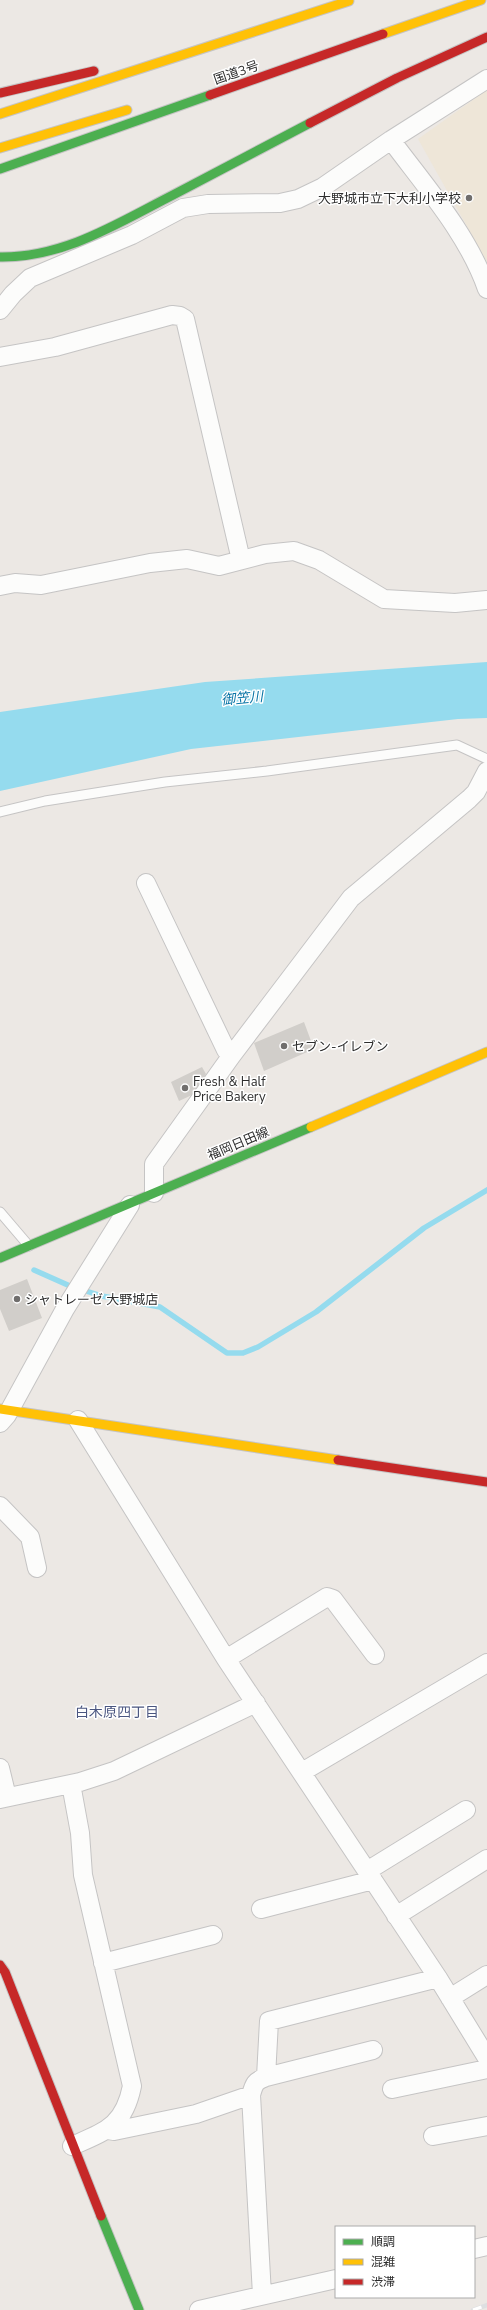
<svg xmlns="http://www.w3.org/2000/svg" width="487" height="2310" font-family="'Nunito Sans','Noto Sans JP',sans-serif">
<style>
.education{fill:#eee6d8}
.water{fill:#95dbee}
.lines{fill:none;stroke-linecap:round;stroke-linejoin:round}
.stream{stroke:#95dbee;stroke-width:5.5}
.building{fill:#d1ceca}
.lane-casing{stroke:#c5c4c4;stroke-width:11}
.street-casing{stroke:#c5c4c4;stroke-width:20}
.fast-casing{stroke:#c5c4c4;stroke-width:11}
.slow-casing{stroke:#c5c4c4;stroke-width:11}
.jam-casing{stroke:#c5c4c4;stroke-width:11}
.lane{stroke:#fcfcfb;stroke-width:9}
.street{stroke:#fcfcfb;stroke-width:18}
.fast{stroke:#4caf50;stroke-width:9}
.slow{stroke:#ffc107;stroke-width:9}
.jam{stroke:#c62828;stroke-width:9}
.rail-casing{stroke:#dedfe1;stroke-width:4.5}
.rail{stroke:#fff;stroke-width:3;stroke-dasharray:9;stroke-linecap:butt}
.poi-dot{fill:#706e6d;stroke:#fff;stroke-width:1.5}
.labels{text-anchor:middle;stroke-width:3;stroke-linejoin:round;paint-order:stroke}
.street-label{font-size:13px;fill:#2d2d2d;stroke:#fff}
.poi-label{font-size:13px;fill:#2d2d2d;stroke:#fff;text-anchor:start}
.water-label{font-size:14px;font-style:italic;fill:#0975a6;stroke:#fff}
.neighbourhood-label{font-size:14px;fill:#4b5680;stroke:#fff}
</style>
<rect width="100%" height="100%" fill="#ece8e4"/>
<path class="education" d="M487,90V262L418,139Z"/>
<path class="water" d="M487,662V718L458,719L191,749L0,791V712L205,682Z"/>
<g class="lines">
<path class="stream" d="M34,1270L70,1286L102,1296L160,1307L227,1353H243L258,1347L316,1312L424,1228L487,1190"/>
</g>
<path class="building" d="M304,1022L314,1049L264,1071L254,1043Z
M202,1067L206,1074L192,1095L179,1101L171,1082Z
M27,1279L42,1318L9,1331L0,1309V1290Z"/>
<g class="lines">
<defs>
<path id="lane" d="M0,812L45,801L165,782L267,771L457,745L487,759
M0,1212L29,1246"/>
<path id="street" d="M391,140C425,186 468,234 487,289
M0,310L13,294L30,278L132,235L183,208L208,204L280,203L298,199L323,187L391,140L487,79
M0,357L55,347L172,315L180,316L185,319L241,560
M0,586L15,583L41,585L150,563L187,559L219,566L265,554L294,551L319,560L384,599L455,603L487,600
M146,883L226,1050L232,1055
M154,1193V1164L232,1055L351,898L469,799L476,792L487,771
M78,1420L226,1659L438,1978L487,2058
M0,1423L7,1415L65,1309L130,1205
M0,1506L30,1537L37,1568
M226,1659L327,1597L333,1599L375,1655
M0,1768L7,1797
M302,1772L487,1663
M71,1784L80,1833L83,1875L132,2086C124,2126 106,2131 72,2146
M0,1799L80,1782L114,1771L256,1703
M367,1871L466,1810
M261,1909L373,1880
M396,1916L487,1859
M103,1963L213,1935
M450,1998L487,1975
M266,2077L269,2021L438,1978
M392,2089L487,2069
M108,2130L114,2131L196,2114L251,2095
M433,2136L487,2126
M474,2249L487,2246
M262,2295L251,2095C254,2084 255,2081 266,2077L373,2050
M199,2310L336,2279"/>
<path id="fast" d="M0,169L210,95
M0,257C64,258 118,223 173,195C219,171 264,147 310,123
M0,1258L311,1127
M101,2216L139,2310"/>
<path id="slow" d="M383,34L481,0
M0,114L349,1
M0,148L127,110
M311,1127L487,1052
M0,1409L338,1460"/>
<path id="jam" d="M0,93L94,71
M210,95L383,34
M310,123L397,78L487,37
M338,1460L487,1482
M0,1965L5,1972L101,2216"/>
</defs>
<use href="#lane" class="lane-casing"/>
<use href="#street" class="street-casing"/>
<use href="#fast" class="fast-casing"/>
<use href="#slow" class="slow-casing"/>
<use href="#jam" class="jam-casing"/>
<use href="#lane" class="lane"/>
<use href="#street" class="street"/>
<use href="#fast" class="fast"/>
<use href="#slow" class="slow"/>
<use href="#jam" class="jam"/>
<defs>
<path id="rail" d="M473,2310L487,2305"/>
</defs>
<use href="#rail" class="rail-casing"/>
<use href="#rail" class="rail"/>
</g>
<g class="poi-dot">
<circle cx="469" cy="198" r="4"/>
<circle cx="284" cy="1046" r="4"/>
<circle cx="185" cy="1088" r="4"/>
<circle cx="17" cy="1299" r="4"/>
</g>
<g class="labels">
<g class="street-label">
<text transform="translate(236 72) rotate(-19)" y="5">国道3号</text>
<text transform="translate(238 1143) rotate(-23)" y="5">福岡日田線</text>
</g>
<g class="poi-label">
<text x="461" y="203" text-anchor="end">大野城市立下大利小学校</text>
<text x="292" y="1051">セブン-イレブン</text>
<text x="193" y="1086">Fresh &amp; Half<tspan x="193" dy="15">Price Bakery</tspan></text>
<text x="25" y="1304">シャトレーゼ 大野城店</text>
</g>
<g class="water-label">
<text transform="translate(242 698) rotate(-5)" y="5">御笠川</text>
</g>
<g class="neighbourhood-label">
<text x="117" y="1717">白木原四丁目</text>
</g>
</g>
<rect x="335" y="2226" width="140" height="72" fill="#ffffff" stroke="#ababab"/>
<rect x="343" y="2239" width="20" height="6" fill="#4caf50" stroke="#ababab"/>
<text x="371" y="2246" font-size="12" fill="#2d2d2d">順調</text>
<rect x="343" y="2259" width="20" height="6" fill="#ffc107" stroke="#ababab"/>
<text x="371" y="2266" font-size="12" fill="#2d2d2d">混雑</text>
<rect x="343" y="2279" width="20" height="6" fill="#c62828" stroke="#ababab"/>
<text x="371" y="2286" font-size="12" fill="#2d2d2d">渋滞</text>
</svg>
